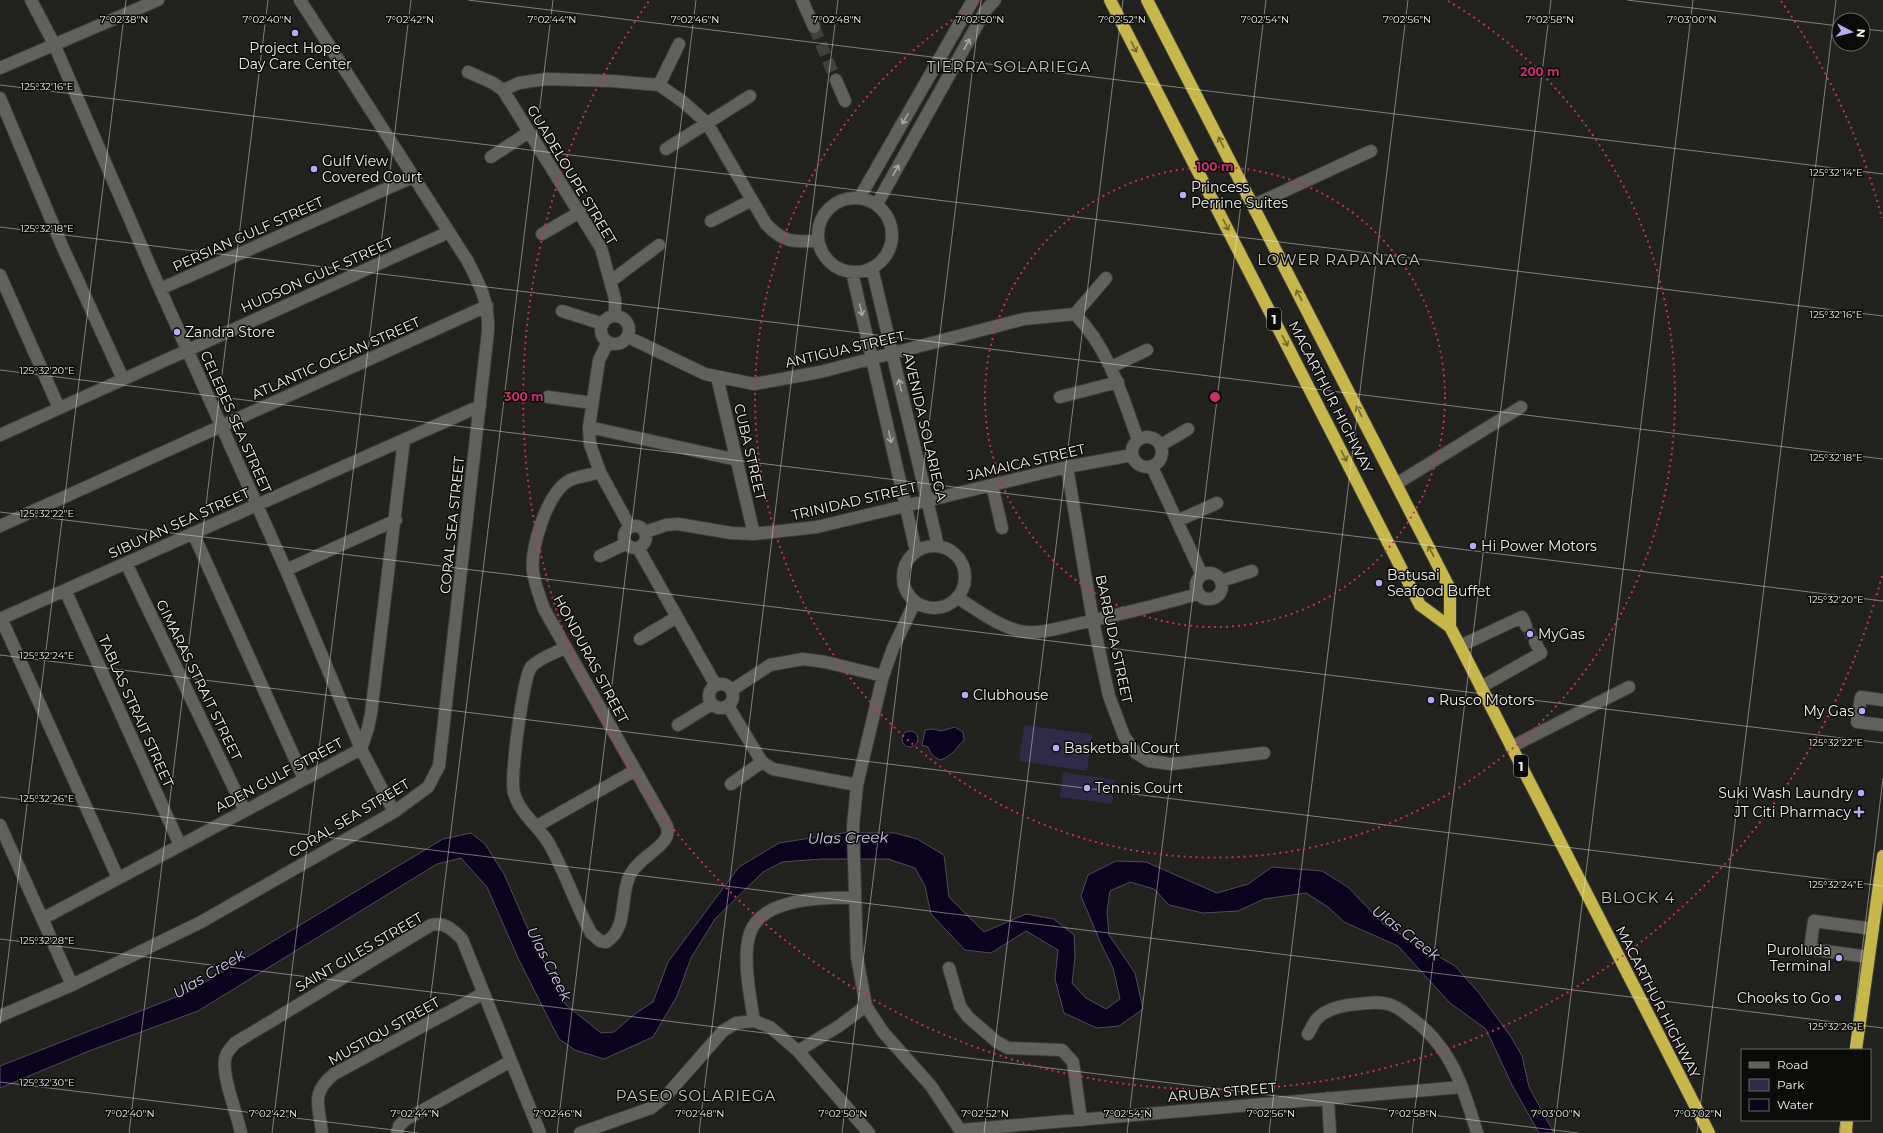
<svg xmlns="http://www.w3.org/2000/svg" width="1883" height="1133" font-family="Montserrat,sans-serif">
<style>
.park{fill:#302a48}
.water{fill:#0c041e;stroke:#504b5c}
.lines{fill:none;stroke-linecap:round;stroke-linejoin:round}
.minor-tunnel{stroke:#41413d;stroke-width:12;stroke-dasharray:12 6;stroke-linecap:butt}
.minor-casing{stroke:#3d3d3b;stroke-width:14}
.highway-casing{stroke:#3d3d3b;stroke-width:14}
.minor{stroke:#62615d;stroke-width:12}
.highway{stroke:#c7b64a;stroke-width:12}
.oneway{stroke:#a9a8a6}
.oneway2{stroke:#72692d}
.ticks{fill:none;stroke:#f0f0ee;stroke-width:1;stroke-opacity:0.45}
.ring{fill:none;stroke:#c72e6a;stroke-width:2;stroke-dasharray:2 4}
.poi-dot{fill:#baaaf6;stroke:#0b0b0a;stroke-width:1.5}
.labels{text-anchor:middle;stroke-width:3;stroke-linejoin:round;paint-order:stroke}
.shield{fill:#0b0b0a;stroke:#ababaa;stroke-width:1}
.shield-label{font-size:13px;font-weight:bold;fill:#f0f0ee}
.poi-label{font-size:14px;fill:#f0f0ee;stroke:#0b0b0a;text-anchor:start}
.street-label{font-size:14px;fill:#f0f0ee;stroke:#0b0b0a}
.neighbourhood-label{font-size:15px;letter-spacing:1px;fill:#c8c7c2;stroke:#0b0b0a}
.water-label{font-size:15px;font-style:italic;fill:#cec5f6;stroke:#0b0b0a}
.ticks-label{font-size:10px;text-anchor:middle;fill:#f0f0ee;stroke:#0b0b0a;stroke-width:3;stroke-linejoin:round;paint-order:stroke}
.centre{fill:#c72e6a;stroke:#0b0b0a;stroke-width:2}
.ring-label{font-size:12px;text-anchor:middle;font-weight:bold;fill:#c72e6a;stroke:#0b0b0a;stroke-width:3;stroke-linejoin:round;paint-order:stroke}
</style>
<rect width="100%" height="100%" fill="#22221e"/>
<path class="park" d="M1024,725L1092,734L1087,771L1019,761Z
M1063,772L1115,780L1112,804L1060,797Z"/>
<path class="water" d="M955,727L963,732L964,740C955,749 954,754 941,760C933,757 931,754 928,747L922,745L925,730L933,729L941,731Z
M902 739a8 8 0 1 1 16 0a8 8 0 1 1-16 0Z
M471,833L485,844L504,874L528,929L565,1004L601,1033L614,1032L636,1013L653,1002L668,962L739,867L779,843L843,833H895L917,839L944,855L949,897L984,932L1026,914L1054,919L1074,935L1075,957L1072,983L1086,998L1106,1009L1120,999L1113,968L1101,944L1081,896L1088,875L1116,861L1146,862L1217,893L1248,884L1272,867L1322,871L1348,887L1383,924L1455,966L1479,993L1511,1037L1522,1056L1529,1087L1554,1133H1539L1512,1085L1486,1029L1450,1003L1398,946L1344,922L1328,907L1306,893L1264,899L1238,911L1203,913L1169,905L1154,889L1130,882L1110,891L1107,912L1109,935L1135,973L1143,1009L1119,1026L1097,1028L1064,1013L1055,979L1058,950L1026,931L991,953L965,950L931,914L925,886L915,868L888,859H822L782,862L763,872L715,919L691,958L677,996L653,1037L604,1059L575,1050L559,1039L518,958L487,887L461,858L437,864L198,1011L89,1051L0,1088V1066L189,992L443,839Z"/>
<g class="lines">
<path class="minor-tunnel" d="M814,27L836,80
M1526,626L1535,642"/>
<defs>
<path id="minor" d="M31,0L54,44L160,289L286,570L361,749L394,812
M802,0L814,27
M0,68L158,0
M468,72L493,83L503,90L601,248L615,299V316
M836,80L845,101
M659,85L679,44
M503,90L519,83L546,79L612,81L659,85L682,101L707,123L766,224C784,243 793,242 818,241
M0,98L63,248L123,379
M666,149L750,96
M491,157L529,132
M860,197L973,0
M818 235a37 37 0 1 1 74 0a37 37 0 1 1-74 0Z
M877,204L985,11L995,0
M1254,205L1371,151
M711,221L752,200
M542,234L580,212
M872,268L938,546
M852,272L916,551
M0,275L59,408
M611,281L659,245
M160,289L413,177
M562,311L603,324
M1075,314C1109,349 1122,395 1138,440
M1075,314L1106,278
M601 330a14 14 0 1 1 28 0a14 14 0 1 1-28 0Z
M628,337L705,374L754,384L820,372L1024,319L1075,314
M608,342L599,360L589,427L590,444L600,472L630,527
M1111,367L1147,350
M717,377L754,534
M548,397L592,403
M1060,397L1118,382
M589,427L737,460
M0,435L449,232
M1132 452a15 15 0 1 1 30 0a15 15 0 1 1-30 0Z
M1161,445L1188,429
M1067,467L1093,621L1109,696L1124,736L1136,753L1149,761L1171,764L1264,753
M1152,467L1202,575
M1396,484L1521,407
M992,485L1002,528
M1177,521L1217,503
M624 537a11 11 0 1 1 22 0a11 11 0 1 1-22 0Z
M0,526L487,306
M645,532L666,525L678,524L731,533L754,534L817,527L1067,467L1132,455
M193,533L304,779
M903 577a31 31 0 1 1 62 0a31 31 0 1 1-62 0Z
M638,548L715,684
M600,556L625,544
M126,563L245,811
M286,570L396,520
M1196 586a13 13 0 1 1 26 0a13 13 0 1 1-26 0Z
M1221,581L1252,571
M65,590L180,845
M958,598C977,610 998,626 1020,631C1038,635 1059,628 1077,624C1117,615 1158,605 1198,594
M915,602L893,648L883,676L857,785L853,826L857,957L866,1006L883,1032L931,1086L962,1133
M1,618L118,878
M0,619L480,406
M640,639L677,617
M1460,646L1522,617L1526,626
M565,648C555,653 539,658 531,667C523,678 510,778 514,793C519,812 538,826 548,842C565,871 575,904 591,933L600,941L606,942C629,928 619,896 630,875C639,858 659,851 666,838C668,834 668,830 667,826L544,609C540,597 534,583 533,571C530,547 548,491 570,480C579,476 591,475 600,472
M709 696a12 12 0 1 1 24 0a12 12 0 1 1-24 0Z
M1481,687L1541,653L1535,642
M732,690L770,665L803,659L825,662L883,676
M1883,700L1861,697L1857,722L1883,725
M728,706L762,762L773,769L857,785
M678,725L712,704
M1511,747L1629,687
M731,784L762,762
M0,825L72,985
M537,826L634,771
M42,919L361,749L368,728L371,714L404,440
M1869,957L1810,949L1814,921L1873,929
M949,968L960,1006L968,1017L997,1042L1008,1048L1062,1050L1073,1062L1081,1120
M0,1016L72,985L201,922L394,812L428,787L439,766L488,331C489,302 480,285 467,260L300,0
M754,1021C750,996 742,957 750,933C762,898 824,897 854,898
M1308,1034C1311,1029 1313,1024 1316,1020C1325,1009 1344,1005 1358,1004C1369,1003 1380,1001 1391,1005C1400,1008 1407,1015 1414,1020C1452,1049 1464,1089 1477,1133
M798,1051L839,1026L866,1006
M1328,1098L1330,1133
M961,1130L1462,1087
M241,1133C237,1113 222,1077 225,1059C226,1052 231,1048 235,1043L431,925C445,922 452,929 462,939L540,1133
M322,1133C319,1105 310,1094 334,1074L484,993
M397,1133L399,1126L405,1120L511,1061
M580,1133L651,1108L665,1097L723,1031L736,1023L754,1021L770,1027L798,1051L869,1133"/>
<path id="highway" d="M1110,0L1420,605L1450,627L1460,646L1709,1133
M1147,0L1450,589V627
M1856,1050L1883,856
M1846,1133L1847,1120"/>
</defs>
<use href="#minor" class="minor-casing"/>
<use href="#highway" class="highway-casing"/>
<use href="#minor" class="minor"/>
<use href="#highway" class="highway"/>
</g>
<defs><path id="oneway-shaft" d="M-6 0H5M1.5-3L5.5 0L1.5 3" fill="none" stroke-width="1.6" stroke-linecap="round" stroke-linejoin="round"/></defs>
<g class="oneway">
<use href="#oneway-shaft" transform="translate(967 44) rotate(-61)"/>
<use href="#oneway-shaft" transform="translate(905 119) rotate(120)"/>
<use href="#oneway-shaft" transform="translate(896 170) rotate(-61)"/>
<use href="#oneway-shaft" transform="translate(861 310) rotate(77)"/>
<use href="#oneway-shaft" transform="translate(900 385) rotate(-103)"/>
<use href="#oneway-shaft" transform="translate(890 437) rotate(77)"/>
</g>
<g class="oneway2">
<use href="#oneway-shaft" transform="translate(1134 47) rotate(63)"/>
<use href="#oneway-shaft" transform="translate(1221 142) rotate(-117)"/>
<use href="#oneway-shaft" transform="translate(1226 225) rotate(63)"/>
<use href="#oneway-shaft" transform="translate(1299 295) rotate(-117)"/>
<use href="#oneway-shaft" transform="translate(1285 341) rotate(63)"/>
<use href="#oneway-shaft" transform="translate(1359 411) rotate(-117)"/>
<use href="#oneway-shaft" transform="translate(1344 456) rotate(63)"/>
<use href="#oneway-shaft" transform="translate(1431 551) rotate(-117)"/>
</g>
<path class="ticks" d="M468,0L1883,174M1627,0L1839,26M1863,29L1883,31M0,85L1883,316M0,227L1883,459M0,370L1883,601M0,512L1883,743M0,655L1883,886M0,797L1883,1028M0,939L1578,1133M0,1024L126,0M1850,1050L1883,778M0,1082L418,1133M129,1133L268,0M272,1133L411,0M414,1133L553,0M557,1133L696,0M699,1133L838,0M842,1133L981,0M984,1133L1123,0M1127,1133L1266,0M1269,1133L1408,0M1412,1133L1551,0M1554,1133L1693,0M1697,1133L1836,0M1839,1133L1841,1120"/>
<g class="ring">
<circle cx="1215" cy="397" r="230"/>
<path d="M1448 1A460 460 0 1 1 982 1"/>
<path d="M1882 576A691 691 0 1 1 649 1M1781 1A691 691 0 0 1 1882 218"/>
</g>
<g class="poi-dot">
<circle cx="295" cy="33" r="4"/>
<circle cx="314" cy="169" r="4"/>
<circle cx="1183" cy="195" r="4"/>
<circle cx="177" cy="332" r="4"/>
<circle cx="1473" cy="546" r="4"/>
<circle cx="1379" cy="583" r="4"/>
<circle cx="1530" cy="634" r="4"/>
<circle cx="965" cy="695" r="4"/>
<circle cx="1431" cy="700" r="4"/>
<circle cx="1862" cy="711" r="4"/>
<circle cx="1056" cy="748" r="4"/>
<circle cx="1087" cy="788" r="4"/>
<circle cx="1861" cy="793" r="4"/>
<path d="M1857 806h4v4h4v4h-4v4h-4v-4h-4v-4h4z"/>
<circle cx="1839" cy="958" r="4"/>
<circle cx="1838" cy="998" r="4"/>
</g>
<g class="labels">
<g class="shield">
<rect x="1267" y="308" width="14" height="22" rx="3"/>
<rect x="1514" y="755" width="14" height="22" rx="3"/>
</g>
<g class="shield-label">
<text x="1274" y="324">1</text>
<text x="1521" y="771">1</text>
</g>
<g class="poi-label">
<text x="295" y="53" text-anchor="middle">Project Hope<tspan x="295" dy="16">Day Care Center</tspan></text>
<text x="322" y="166">Gulf View<tspan x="322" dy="16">Covered Court</tspan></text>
<text x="1191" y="192">Princess<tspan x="1191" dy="16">Perrine Suites</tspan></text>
<text x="185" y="337">Zandra Store</text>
<text x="1481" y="551">Hi Power Motors</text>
<text x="1387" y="580">Batusai<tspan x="1387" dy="16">Seafood Buffet</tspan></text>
<text x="1538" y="639">MyGas</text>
<text x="973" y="700">Clubhouse</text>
<text x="1439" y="705">Rusco Motors</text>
<text x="1854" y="716" text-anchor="end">My Gas</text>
<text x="1064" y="753">Basketball Court</text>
<text x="1095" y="793">Tennis Court</text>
<text x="1853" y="798" text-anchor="end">Suki Wash Laundry</text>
<text x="1851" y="817" text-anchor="end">JT Citi Pharmacy</text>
<text x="1831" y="955" text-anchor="end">Puroluda<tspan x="1831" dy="16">Terminal</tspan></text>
<text x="1830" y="1003" text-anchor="end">Chooks to Go</text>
</g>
<g class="street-label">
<text transform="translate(572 175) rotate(59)" y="5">GUADELOUPE STREET</text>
<text transform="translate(248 234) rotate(-24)" y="5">PERSIAN GULF STREET</text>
<text transform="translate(317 275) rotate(-24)" y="5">HUDSON GULF STREET</text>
<text transform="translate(845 349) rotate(-13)" y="5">ANTIGUA STREET</text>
<text transform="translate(336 358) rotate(-24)" y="5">ATLANTIC OCEAN STREET</text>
<text transform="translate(1331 397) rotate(63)" y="5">MACARTHUR HIGHWAY</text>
<text transform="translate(236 422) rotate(66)" y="5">CELEBES SEA STREET</text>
<text transform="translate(925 427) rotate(77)" y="5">AVENIDA SOLARIEGA</text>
<text transform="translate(750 452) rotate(77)" y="5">CUBA STREET</text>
<text transform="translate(1026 462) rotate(-13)" y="5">JAMAICA STREET</text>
<text transform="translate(854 501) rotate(-13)" y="5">TRINIDAD STREET</text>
<text transform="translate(179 523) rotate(-24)" y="5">SIBUYAN SEA STREET</text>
<text transform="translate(452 525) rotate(-84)" y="5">CORAL SEA STREET</text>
<text transform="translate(1114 639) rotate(78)" y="5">BARBUDA STREET</text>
<text transform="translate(591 659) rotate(62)" y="5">HONDURAS STREET</text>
<text transform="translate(199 680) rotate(64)" y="5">GIMARAS STRAIT STREET</text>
<text transform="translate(136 711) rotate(66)" y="5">TABLAS STRAIT STREET</text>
<text transform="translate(279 775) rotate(-28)" y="5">ADEN GULF STREET</text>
<text transform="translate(349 818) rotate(-31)" y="5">CORAL SEA STREET</text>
<text transform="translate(359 952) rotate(-30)" y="5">SAINT GILES STREET</text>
<text transform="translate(1658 1002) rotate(63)" y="5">MACARTHUR HIGHWAY</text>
<text transform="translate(384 1031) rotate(-29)" y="5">MUSTIQU STREET</text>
<text transform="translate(1222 1092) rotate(-5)" y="5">ARUBA STREET</text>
</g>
<g class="neighbourhood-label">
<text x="1009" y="72">TIERRA SOLARIEGA</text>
<text x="1339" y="265">LOWER RAPANAGA</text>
<text x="1638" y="903">BLOCK 4</text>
<text x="696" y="1101">PASEO SOLARIEGA</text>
</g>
<g class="water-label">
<text transform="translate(848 838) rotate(-1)" y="5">Ulas Creek</text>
<text transform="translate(1406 933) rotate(37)" y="5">Ulas Creek</text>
<text transform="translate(549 964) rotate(63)" y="5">Ulas Creek</text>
<text transform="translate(209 974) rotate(-31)" y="5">Ulas Creek</text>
</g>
</g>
<g class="ticks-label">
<text x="124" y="23">7°02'38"N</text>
<text x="267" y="23">7°02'40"N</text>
<text x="410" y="23">7°02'42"N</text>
<text x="552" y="23">7°02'44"N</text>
<text x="695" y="23">7°02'46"N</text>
<text x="837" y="23">7°02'48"N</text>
<text x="980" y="23">7°02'50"N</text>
<text x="1122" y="23">7°02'52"N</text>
<text x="1265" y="23">7°02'54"N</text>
<text x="1407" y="23">7°02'56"N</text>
<text x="1550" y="23">7°02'58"N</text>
<text x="1692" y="23">7°03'00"N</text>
<text x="47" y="90">125°32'16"E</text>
<text x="1836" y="176">125°32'14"E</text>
<text x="47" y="232">125°32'18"E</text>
<text x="1836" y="318">125°32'16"E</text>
<text x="47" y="374">125°32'20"E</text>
<text x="1836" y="461">125°32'18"E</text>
<text x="47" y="517">125°32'22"E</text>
<text x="1836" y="603">125°32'20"E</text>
<text x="47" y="659">125°32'24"E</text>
<text x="1836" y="746">125°32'22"E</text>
<text x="47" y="802">125°32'26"E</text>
<text x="1836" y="888">125°32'24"E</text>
<text x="47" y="944">125°32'28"E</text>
<text x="1836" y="1030">125°32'26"E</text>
<text x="47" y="1086">125°32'30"E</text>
<text x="130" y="1117">7°02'40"N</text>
<text x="273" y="1117">7°02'42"N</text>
<text x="415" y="1117">7°02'44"N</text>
<text x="558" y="1117">7°02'46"N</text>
<text x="700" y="1117">7°02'48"N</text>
<text x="843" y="1117">7°02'50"N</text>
<text x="985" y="1117">7°02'52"N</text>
<text x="1128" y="1117">7°02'54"N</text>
<text x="1271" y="1117">7°02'56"N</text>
<text x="1413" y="1117">7°02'58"N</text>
<text x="1556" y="1117">7°03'00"N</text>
<text x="1698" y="1117">7°03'02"N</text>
</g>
<circle cx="1215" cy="397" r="6" class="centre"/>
<g class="ring-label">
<text x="1540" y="76">200 m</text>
<text x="1215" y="171">100 m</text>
<text x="524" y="401">300 m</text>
</g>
<rect x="1741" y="1049" width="130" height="72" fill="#0b0b0a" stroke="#676765"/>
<rect x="1749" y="1062" width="20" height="6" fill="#62615d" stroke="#676765"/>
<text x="1777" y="1069" font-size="12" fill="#f0f0ee">Road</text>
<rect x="1749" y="1079" width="20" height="12" fill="#302a48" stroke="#676765"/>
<text x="1777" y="1089" font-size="12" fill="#f0f0ee">Park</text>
<rect x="1749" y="1099" width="20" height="12" fill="#0c041e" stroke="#676765"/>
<text x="1777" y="1109" font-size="12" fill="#f0f0ee">Water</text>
<g transform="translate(1851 32) rotate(97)"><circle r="19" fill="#0b0b0a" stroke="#676765"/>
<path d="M0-3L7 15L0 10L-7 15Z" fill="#baaaf6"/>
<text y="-6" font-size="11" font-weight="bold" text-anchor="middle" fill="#f0f0ee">N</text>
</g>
</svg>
